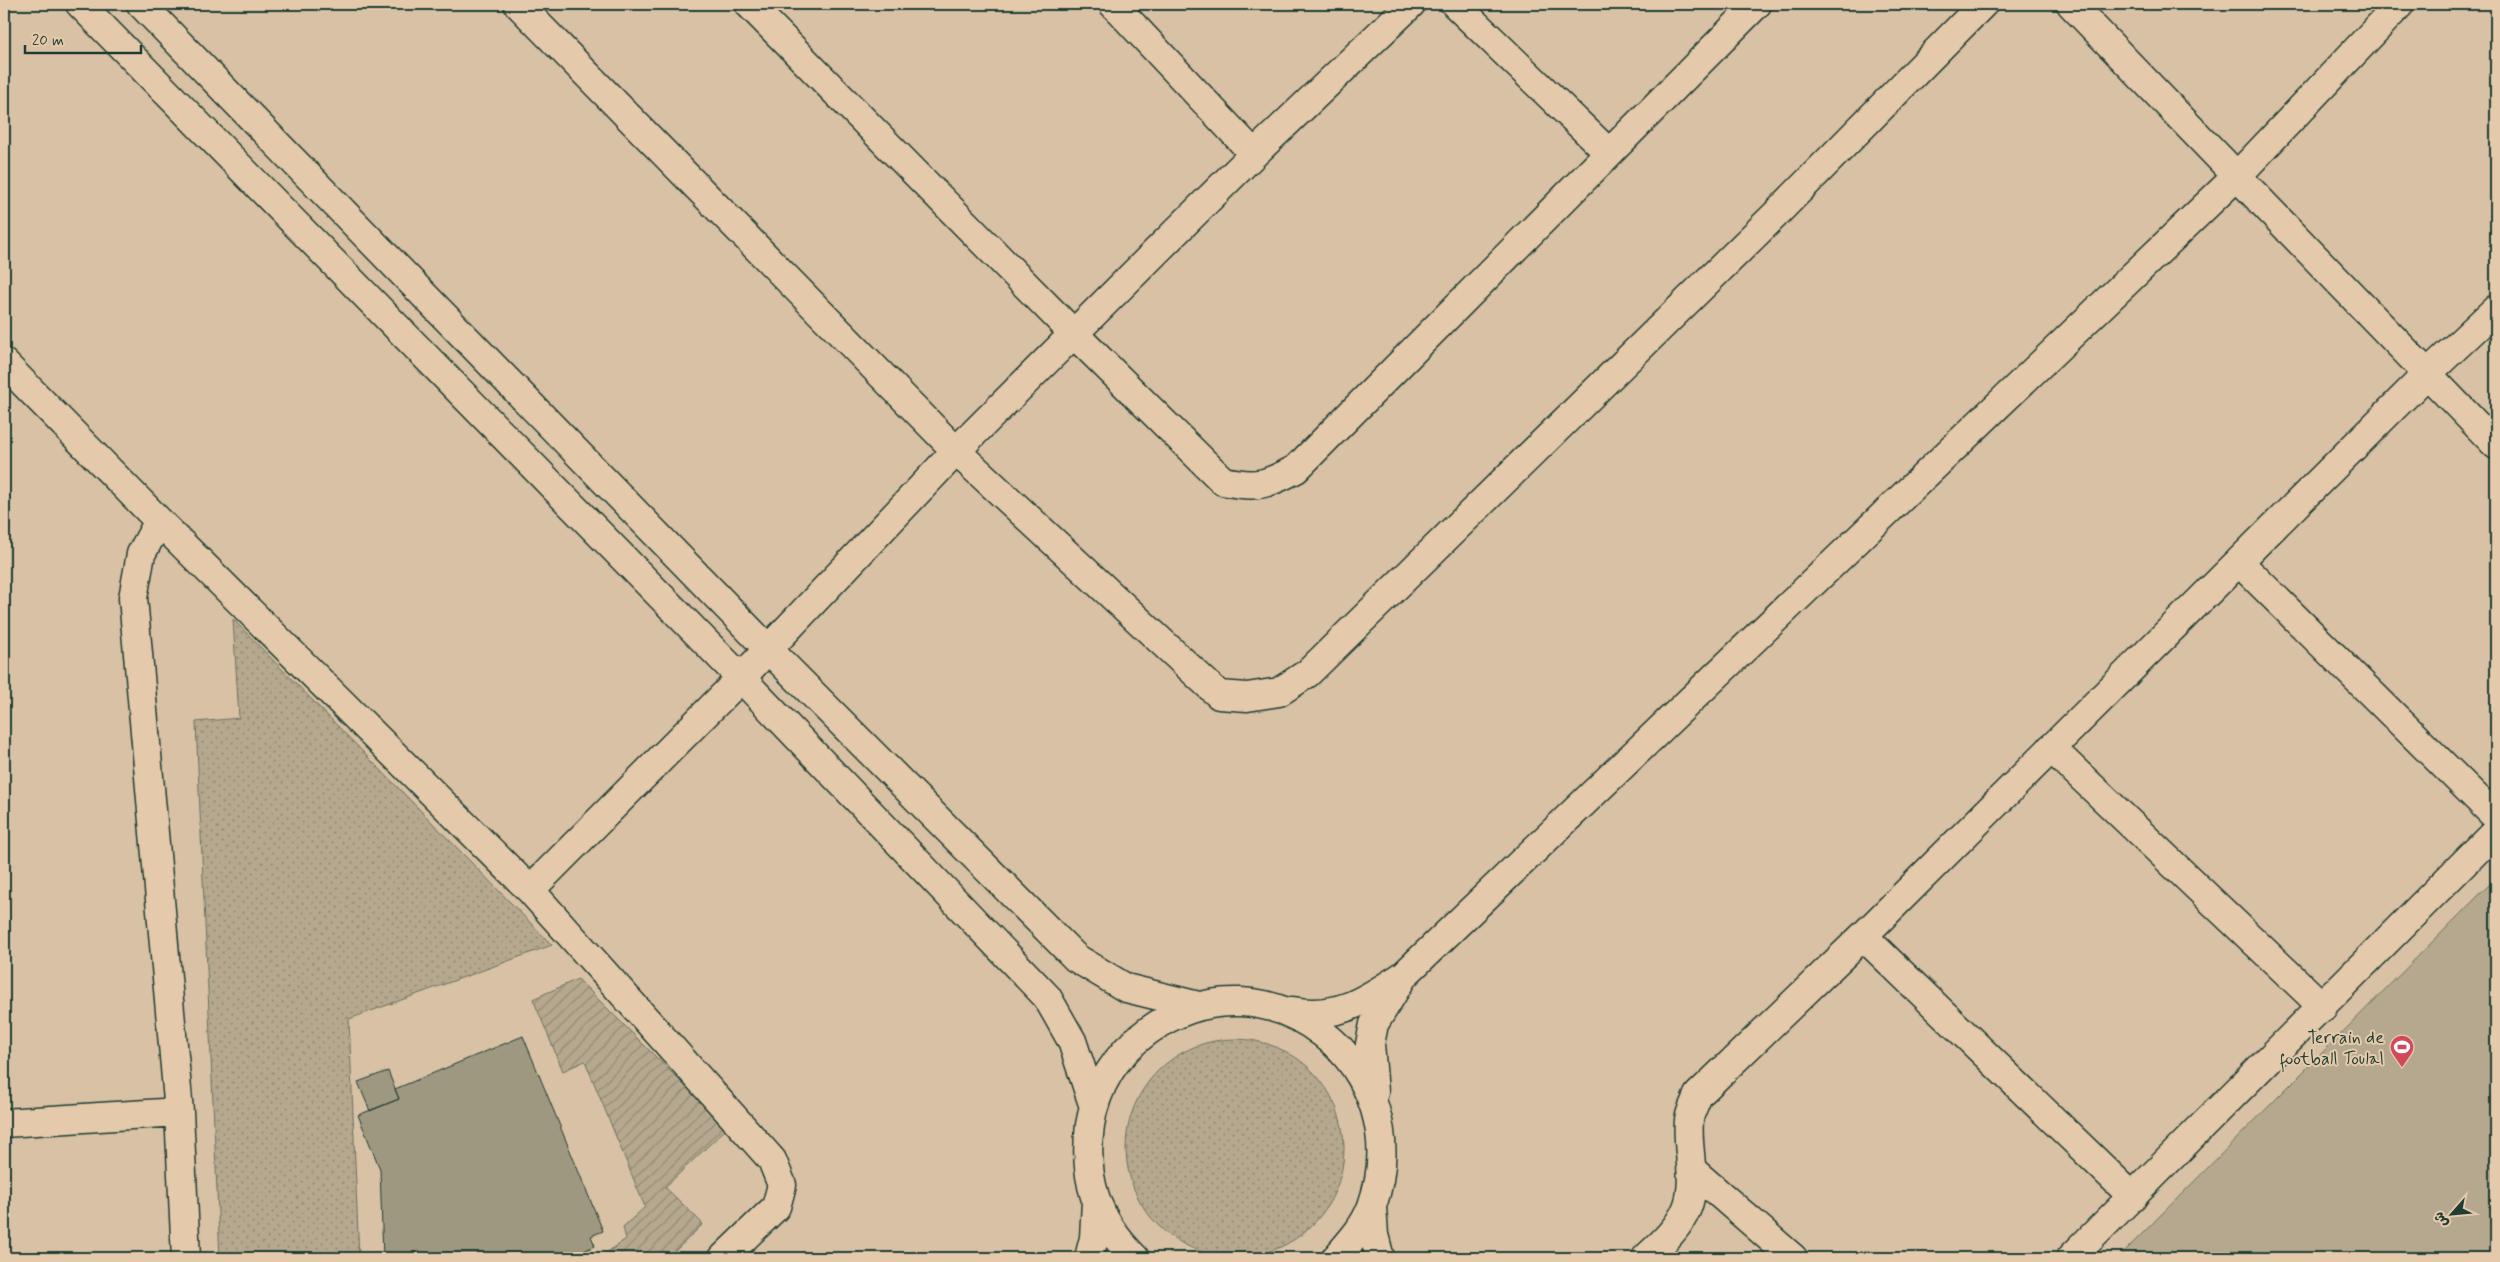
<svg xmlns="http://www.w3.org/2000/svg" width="2500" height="1262" font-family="Mynerve,'Playpen Sans Arabic',sans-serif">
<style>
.grass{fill:url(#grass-dots);stroke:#6a7262}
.garden{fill:url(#garden-furrows);stroke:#6a7262}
.pitch{fill:#b6a88f;stroke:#6a7262}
.building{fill:#9f9881;stroke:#1f3d34}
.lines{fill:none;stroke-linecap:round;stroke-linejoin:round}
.street-casing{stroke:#1f3d34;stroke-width:31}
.street{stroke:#e4c9ab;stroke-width:28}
.labels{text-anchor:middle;stroke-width:4;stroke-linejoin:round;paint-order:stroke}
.poi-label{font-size:18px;fill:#1f3d34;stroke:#e4c9ab;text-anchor:end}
</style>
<defs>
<pattern id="grass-dots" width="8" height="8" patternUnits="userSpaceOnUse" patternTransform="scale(1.25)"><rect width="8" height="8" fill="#b6a88f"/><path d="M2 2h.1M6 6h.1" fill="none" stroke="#938a76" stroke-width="1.8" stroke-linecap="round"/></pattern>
<pattern id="garden-furrows" width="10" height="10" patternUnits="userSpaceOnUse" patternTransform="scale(1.25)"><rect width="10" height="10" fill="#b6a88f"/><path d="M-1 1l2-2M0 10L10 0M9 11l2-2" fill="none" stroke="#938a76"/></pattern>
</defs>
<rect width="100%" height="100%" fill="#d8c1a4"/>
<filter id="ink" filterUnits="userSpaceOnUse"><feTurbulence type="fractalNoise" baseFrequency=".02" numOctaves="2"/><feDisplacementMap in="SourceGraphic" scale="10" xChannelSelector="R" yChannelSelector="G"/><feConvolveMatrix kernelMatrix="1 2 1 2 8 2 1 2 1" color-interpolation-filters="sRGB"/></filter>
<g filter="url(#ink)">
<path class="grass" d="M233,619L552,945L349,1019L359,1258H220L196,722L239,718Z
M1126 1148a109 109 0 1 1 218 0a109 109 0 1 1-218 0Z"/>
<path class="garden" d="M578,979L727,1128L665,1187L703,1224L668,1258H599L626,1239L623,1227L645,1207L585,1061L563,1071L533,999Z"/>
<path class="pitch" d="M2496,878V1258H2118Z"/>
<path class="building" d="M523,1036L603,1231L591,1236L595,1246L583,1251L586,1258H383L380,1169L358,1115L399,1099L395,1089Z
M388,1071L399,1099L370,1111L358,1082Z"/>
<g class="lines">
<defs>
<path id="street" d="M80,4L741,678L1047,997L1072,1041L1093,1104
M141,4L769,650L1076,958L1126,988L1199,1006
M518,4L956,451L1219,695L1247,697L1279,692L1308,673L1775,215L1983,4
M749,4L1073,333L1223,481C1257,488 1266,485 1296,469L1757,4
M1113,4L1254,154
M1455,4L1609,153
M2071,4L2496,445
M4,363L159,521L530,890L772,1160L782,1185L776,1207L723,1258
M159,521L141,554L133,598L179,1112L186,1258
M2239,562L2496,817
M2051,748L2323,1007
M530,890L741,678L956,451L1254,154L1411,4
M1863,936L2133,1197
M1404,975L2237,176L2400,4
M1292,1011C1338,1020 1367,999 1404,975L1374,1024L1370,1044L1374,1092
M4,1123L179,1112
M1692,1170L1793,1258
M1372,1207L1374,1235L1380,1258
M1089,1258L1094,1238L1096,1202
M1135,1258C1096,1220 1083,1179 1090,1125C1096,1087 1116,1054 1148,1031C1268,944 1421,1067 1372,1206C1365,1226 1350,1242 1336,1258
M1646,1258C1661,1244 1679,1228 1687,1208C1698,1180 1686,1149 1689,1120C1690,1112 1695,1103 1698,1095L1863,936L2427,374L2496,309
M2071,1258L2496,831"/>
</defs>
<use href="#street" class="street-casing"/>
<use href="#street" class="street"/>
</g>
</g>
<defs>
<symbol id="stadium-pin" viewBox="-11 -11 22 30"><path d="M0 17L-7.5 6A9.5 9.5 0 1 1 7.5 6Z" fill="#d1495b" stroke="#e4c9ab"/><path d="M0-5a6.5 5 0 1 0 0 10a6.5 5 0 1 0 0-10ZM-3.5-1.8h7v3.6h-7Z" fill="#fff"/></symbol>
</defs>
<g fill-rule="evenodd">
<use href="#stadium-pin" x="2388" y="1033" width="28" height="38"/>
</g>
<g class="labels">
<g class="poi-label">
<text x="2384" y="1043">Terrain de<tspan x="2384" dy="21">football Toulal</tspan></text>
</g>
</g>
<rect width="2500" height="1262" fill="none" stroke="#e4c9ab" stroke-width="20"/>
<rect x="10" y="10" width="2480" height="1242" fill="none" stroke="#1f3d34" stroke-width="2" filter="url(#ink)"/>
<g transform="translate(2452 1214) rotate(243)" stroke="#e4c9ab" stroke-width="4" paint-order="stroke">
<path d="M0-4L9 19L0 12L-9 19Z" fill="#1f3d34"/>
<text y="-8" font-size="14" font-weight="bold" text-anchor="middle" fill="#1f3d34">ش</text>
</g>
<path d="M25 45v8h116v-8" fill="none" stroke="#1f3d34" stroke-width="2.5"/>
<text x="32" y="45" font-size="15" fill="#1f3d34" stroke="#e4c9ab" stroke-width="4" paint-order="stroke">20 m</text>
</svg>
